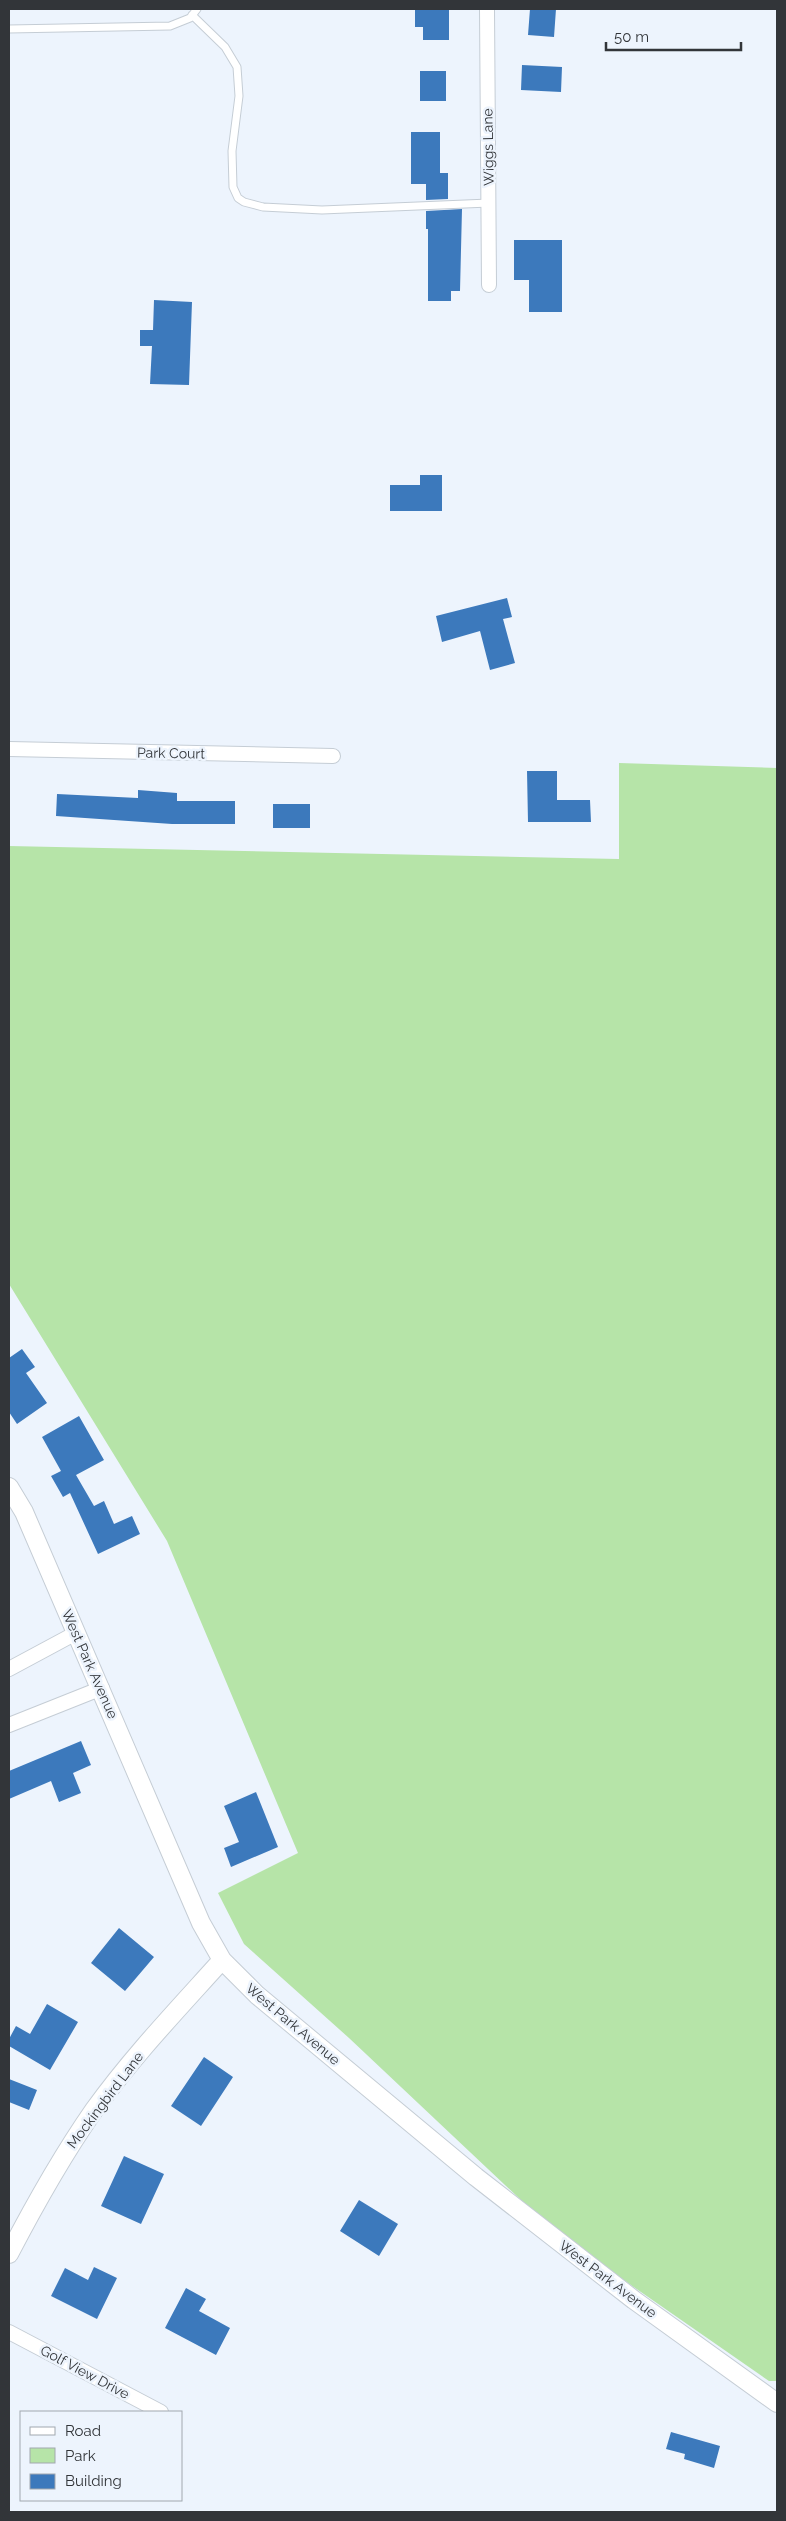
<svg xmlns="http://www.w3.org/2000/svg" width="786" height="2521" font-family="Raleway,sans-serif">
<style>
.green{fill:#b6e4a8}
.building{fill:#3c79bc}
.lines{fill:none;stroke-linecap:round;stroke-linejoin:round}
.service-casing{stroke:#c5cdd5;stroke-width:9}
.minor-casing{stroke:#c5cdd5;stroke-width:16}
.tertiary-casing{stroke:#c5cdd5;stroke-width:20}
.service{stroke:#fff;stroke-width:7}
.minor{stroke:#fff;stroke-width:14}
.tertiary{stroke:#fff;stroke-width:18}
.labels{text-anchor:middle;stroke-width:5;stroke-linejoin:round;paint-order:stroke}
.street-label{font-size:14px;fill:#323539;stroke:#edf4fd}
</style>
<rect width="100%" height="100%" fill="#edf4fd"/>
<path class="green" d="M619,763L777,768V2381H769L556,2233L349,2038L244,1944L218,1893L298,1853L167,1541L9,1284V846L619,859Z"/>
<path class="building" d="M415,9H449V40H423V27H415Z
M530,9H556L554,37L528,35Z
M522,65L562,67L561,92L521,90Z
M420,71H446V101H420Z
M411,132H440V173H448V199L426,200V184H411Z
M462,209L460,291H451V301H428V229H426V211Z
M514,240H562V312H529V280H514Z
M154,300L192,302L189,385L150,384L152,346H140V330H153Z
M420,475H442V511H390V485H420Z
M507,598L512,617L503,619L515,663L490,670L480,631L442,642L436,616Z
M527,771H557V800H590L591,822H528Z
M138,790L177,793V801H235V824H172L56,816L57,794L138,798Z
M273,804H310V828H273Z
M22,1349L35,1367L26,1373L47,1403L17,1424L9,1412V1358Z
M79,1416L104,1460L76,1475L94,1506L104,1501L114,1524L132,1516L140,1534L98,1554L70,1493L63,1497L51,1476L61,1471L42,1437Z
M81,1741L91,1765L73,1773L81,1793L59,1802L51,1781L9,1799V1771Z
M256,1792L278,1847L231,1867L224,1848L239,1842L224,1806Z
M119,1928L154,1957L125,1991L91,1963Z
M47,2004L78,2022L50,2070L9,2046V2039L16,2026L30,2034Z
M204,2057L233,2077L201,2126L171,2106Z
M9,2079L37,2090L29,2110L9,2102Z
M124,2156L164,2174L141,2224L101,2206Z
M359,2200L398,2224L379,2256L340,2231Z
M94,2267L117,2278L97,2319L51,2296L65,2268L88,2280Z
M186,2288L206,2299L199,2311L230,2328L216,2355L165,2328Z
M671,2432L720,2446L714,2468L684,2459L685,2454L666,2449Z"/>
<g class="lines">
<defs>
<path id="service" d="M192,15L225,47L237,67L239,96L232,151L233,187L238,198L244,202L263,207L322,210L489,203
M9,29L170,26L190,18L197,9"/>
<path id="minor" d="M487,9L489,285
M9,749L333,756
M9,1669L76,1633
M9,1725L102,1688
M9,2332L161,2412"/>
<path id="tertiary" d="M9,1487L24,1512L201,1923L222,1960L257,1995L476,2177L634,2300L777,2403
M9,2254C35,2204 62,2156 94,2110C132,2057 178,2009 222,1960"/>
</defs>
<use href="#service" class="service-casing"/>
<use href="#minor" class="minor-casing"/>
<use href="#tertiary" class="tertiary-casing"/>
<use href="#service" class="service"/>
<use href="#minor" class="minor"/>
<use href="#tertiary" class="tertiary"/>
</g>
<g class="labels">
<g class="street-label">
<text transform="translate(488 147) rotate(-91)" y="5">Wiggs Lane</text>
<text transform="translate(171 753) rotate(1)" y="5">Park Court</text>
<text transform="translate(90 1664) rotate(66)" y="5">West Park Avenue</text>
<text transform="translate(293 2024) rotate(40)" y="5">West Park Avenue</text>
<text transform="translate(105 2100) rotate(-53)" y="5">Mockingbird Lane</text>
<text transform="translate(608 2279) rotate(37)" y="5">West Park Avenue</text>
<text transform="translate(85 2372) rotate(28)" y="5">Golf View Drive</text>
</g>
</g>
<rect width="786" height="2521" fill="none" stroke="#323539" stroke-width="20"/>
<rect x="20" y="2411" width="162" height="90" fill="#edf4fd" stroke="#a2a8af"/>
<rect x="30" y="2427" width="25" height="8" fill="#ffffff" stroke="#a2a8af"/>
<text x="65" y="2436" font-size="15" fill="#323539">Road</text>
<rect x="30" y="2448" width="25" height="15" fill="#b6e4a8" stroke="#a2a8af"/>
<text x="65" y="2461" font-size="15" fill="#323539">Park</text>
<rect x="30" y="2474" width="25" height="15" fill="#3c79bc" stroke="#a2a8af"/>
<text x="65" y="2486" font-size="15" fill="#323539">Building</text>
<path d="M606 42v8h135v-8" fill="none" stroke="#323539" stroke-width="2.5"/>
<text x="614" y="42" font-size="15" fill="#323539" stroke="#edf4fd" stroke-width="4" paint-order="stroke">50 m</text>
</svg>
